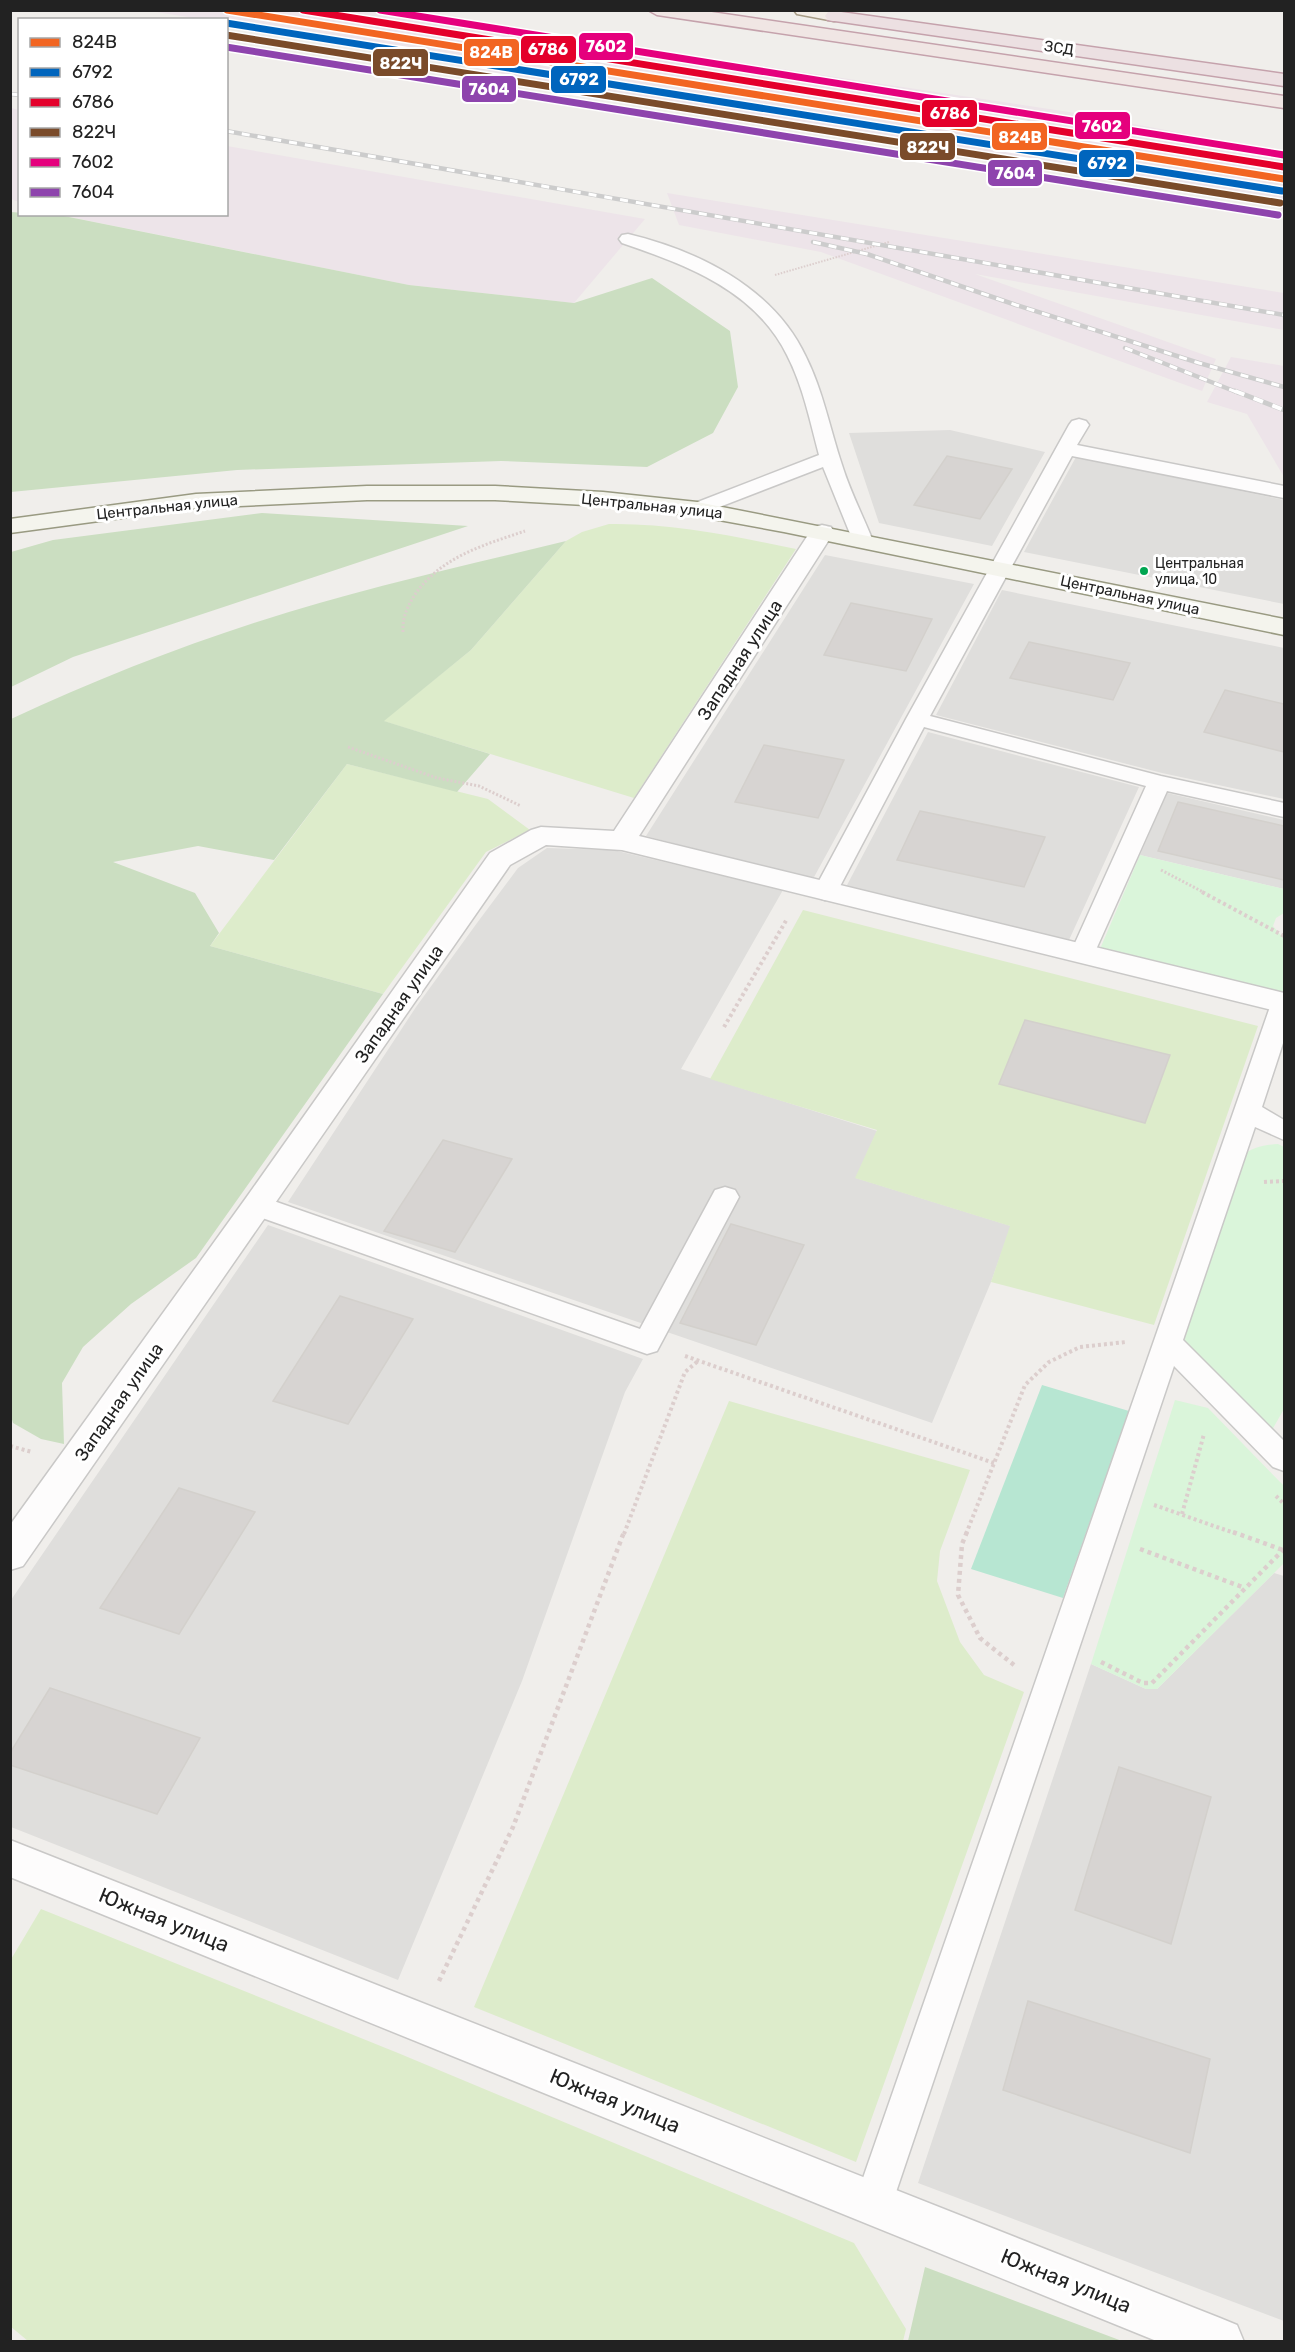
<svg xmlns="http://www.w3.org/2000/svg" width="1295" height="2352" font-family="Rubik,sans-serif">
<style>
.residential{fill:#dfdedc}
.industrial{fill:#ede4e9}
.grass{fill:#ddeccb}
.forest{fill:#cbdec1}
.park{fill:#daf5da}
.pitch{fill:#b7e6d2}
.building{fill:#d7d4d2;stroke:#d3d0cc;stroke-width:1.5}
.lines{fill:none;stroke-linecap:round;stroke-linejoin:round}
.service-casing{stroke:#c9c8c7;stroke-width:3}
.minor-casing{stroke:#c9c8c7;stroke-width:3}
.secondary-casing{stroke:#999a82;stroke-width:3}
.primary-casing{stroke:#a79c86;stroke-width:3}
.trunk-casing{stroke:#c5a2ac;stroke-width:3}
.motorway-casing{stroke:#c5a2ac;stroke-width:3}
.path-far3{stroke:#dccecd;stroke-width:2;stroke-dasharray:1.5 1.5;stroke-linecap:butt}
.path-far2{stroke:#dccecd;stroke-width:3;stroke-dasharray:2 2;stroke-linecap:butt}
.path-far1{stroke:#dccecd;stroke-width:4;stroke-dasharray:3 3;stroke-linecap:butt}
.path{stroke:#dccecd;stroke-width:4.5;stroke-dasharray:4 4;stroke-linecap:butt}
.service{fill:#fdfcfc;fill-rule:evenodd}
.minor{fill:#fdfcfc;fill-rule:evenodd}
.secondary{fill:#f4f4ed;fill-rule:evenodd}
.primary{fill:#f3ede7;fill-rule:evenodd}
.trunk{fill:#f0e6e4;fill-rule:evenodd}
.motorway{fill:#ece0e2;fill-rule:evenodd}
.rail-far1-casing{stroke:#ccc;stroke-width:4.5}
.rail-casing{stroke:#ccc;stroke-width:5}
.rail-far1{stroke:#fff;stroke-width:3;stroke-dasharray:8;stroke-linecap:butt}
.rail{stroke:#fff;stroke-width:4;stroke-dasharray:10;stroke-linecap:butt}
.rail-1-casing{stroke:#fff;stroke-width:10}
.rail-2-casing{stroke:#fff;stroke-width:10}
.rail-3-casing{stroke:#fff;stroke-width:10}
.rail-4-casing{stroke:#fff;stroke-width:10}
.rail-5-casing{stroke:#fff;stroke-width:10}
.rail-6-casing{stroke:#fff;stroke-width:10}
.rail-1{stroke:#f26522;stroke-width:7}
.rail-2{stroke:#0065bd;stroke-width:7}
.rail-3{stroke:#e4002b;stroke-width:7}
.rail-4{stroke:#7a4b2a;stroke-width:7}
.rail-5{stroke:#e5007d;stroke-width:7}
.rail-6{stroke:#8e44ad;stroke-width:7}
.bus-dot{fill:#00a651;stroke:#fff;stroke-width:2}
.labels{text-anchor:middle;stroke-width:6;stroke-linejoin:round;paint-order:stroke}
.far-bus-label{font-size:14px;fill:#222;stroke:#fff;text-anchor:start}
.far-street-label{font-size:15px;fill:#222;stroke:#fff}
.street-label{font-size:18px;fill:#222;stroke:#fff}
.near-street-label{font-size:21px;fill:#222;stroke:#fff}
.line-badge{stroke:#fff;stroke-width:2}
.badge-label{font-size:16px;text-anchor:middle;font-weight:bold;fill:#fff}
</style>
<rect width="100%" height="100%" fill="#f0eeeb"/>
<path class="residential" d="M950,430L1045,452L992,546L879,523L849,433Z
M1076,457L1284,500V604L1024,552Z
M825,555L974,584L813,879L646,836Z
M1002,590L1284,648V799L1162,773L936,715Z
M928,732L1139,787L1069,940L846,887Z
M1167,793L1284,820V889L1140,855Z
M547,848L613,850L783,890L681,1069L877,1131L856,1178L1011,1226L991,1282L932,1423L288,1202L416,1007L477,923L518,868Z
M268,1225L643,1359L625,1392L522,1681L398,1980L11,1827V1600Z
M1274,1573L1284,1576V2321L918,2183L1091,1664L1146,1689H1157Z"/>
<path class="industrial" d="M150,11H394L1069,112L1284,152V209L793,126L227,24L226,20L200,19Z
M11,108L19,110V202L11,199Z
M227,146L645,219L574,303L409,285L60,215L226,214Z
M667,193L1284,293V330L975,274L1216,359L1202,391L821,252L679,225Z
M1231,357L1284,366V477L1247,414L1207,402Z"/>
<path class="grass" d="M609,524C673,523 733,536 796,549L634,798L383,721L471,650L566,541L582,532Z
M347,764L488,799L530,830L486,852L383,994L210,946Z
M803,910L1258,1026L1154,1325L991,1282L1010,1226L855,1178L877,1130L710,1079Z
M729,1401L970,1470L940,1551L937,1581L960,1642L984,1675L1024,1692L856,2162L474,2007Z
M41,1909L398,2053L854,2243L906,2329L903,2341H28L10,2326V1961Z"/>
<path class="forest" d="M11,212L64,216L409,285L574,303L652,278L730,331L738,387L713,433L647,467L501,461L237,470L11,492Z
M262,513L468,526L73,657L11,687V552L53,540Z
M566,541L471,650L384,721L490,754L457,792L347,764L274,860L198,846L113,862L195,893L219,933L210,946L383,994L196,1258L131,1304L83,1347L62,1383L64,1444L41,1439L13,1423L10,1413L11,719C91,682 173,649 257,622C358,589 463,566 566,541Z
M925,2267L1122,2341H908Z"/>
<path class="park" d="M1140,855L1284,889V913L1276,918L1273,926L1284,939V994L1100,949Z
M1278,1144L1284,1147V1409L1272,1430L1180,1341L1241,1157C1252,1147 1263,1145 1278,1144Z
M1175,1400L1208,1408L1284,1486V1563L1157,1689H1146L1091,1664Z"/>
<path class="pitch" d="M1042,1385L1129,1411L1063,1598L971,1569Z"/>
<path class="building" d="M947,456L1012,469L980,519L914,505Z
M851,603L932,619L906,671L824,655Z
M1029,642L1130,663L1113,700L1010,678Z
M1225,690L1284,704V752L1204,732Z
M764,745L844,760L818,818L735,802Z
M1178,802L1284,826V880L1158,851Z
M920,811L1045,837L1024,887L897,860Z
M1025,1020L1170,1055L1145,1123L999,1084Z
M443,1140L512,1159L455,1252L384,1231Z
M731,1224L804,1245L756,1345L680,1323Z
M340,1296L413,1319L348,1424L273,1401Z
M179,1488L255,1512L179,1634L100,1608Z
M50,1688L200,1738L157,1814L10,1765V1753Z
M1119,1767L1211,1797L1171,1944L1075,1910Z
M1028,2001L1210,2059L1190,2153L1003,2090Z"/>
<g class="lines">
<defs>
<path id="service" d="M628,234C699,251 774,288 806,357C823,391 830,429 842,465C850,491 863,516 873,541L870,545H856L853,541L823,467L704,513H690L687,509L690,505L819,455C810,421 803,386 787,355C755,290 686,265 622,243L619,239L622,235Z
M1079,419L1086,421L1089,425L1077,445L1284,486V498L1072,456L930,716L1161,776L1284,803V817L1167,791L1094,954L1091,960L1082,962L1073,960L1070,954L1146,786L924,727L837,892L833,897L825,900L817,897L813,892L906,719L1069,425L1072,421Z
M1284,996V1040L1262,1107L1284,1120V1140L1255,1127L1183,1340L1284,1441V1471L1273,1467L1174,1366L892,2204L886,2217L873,2223L860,2217L854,2204L1271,1004L1275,998Z
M725,1187L735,1190L739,1197L657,1351L647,1354L248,1213L244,1206L248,1199L258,1196L268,1199L640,1329L715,1190Z"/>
<path id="minor" d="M822,525L831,527L834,532L639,836L1284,993V1013L622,850L546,845L510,865L23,1566L10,1570V1525L246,1198L490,853L531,830L541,827L614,831L810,532L813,527Z
M10,1840L1220,2318L1237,2325L1244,2342H1159L10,1877Z"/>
<path id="secondary" d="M367,486H495L603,492L697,502L1284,619V635L784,532L697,516L603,506L495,500H367L196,508L10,533V519L196,494Z"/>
<path id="primary" d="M794,10L840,12L843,16L840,20L834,21L797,14Z"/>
<path id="trunk" d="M648,10H698L1284,96V108L657,15Z"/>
<path id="motorway" d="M834,11L1284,74V86L828,20L825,16L828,12Z"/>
</defs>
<use href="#service" class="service-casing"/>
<use href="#minor" class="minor-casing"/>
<use href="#secondary" class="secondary-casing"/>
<use href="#primary" class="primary-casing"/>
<use href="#trunk" class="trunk-casing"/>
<use href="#motorway" class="motorway-casing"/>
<path class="path-far3" d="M775,275L889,242"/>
<path class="path-far2" d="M403,632C402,617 408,605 416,593C443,556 484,545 525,531
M348,747L437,778L479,786L521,806
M1161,870L1205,893"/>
<path class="path-far1" d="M1202,892L1284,936
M724,1027L787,919
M1264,1182L1284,1181
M685,1356L994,1463
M10,1446L32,1452
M1276,1496L1284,1504
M1154,1505L1237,1534
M1182,1514L1204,1434
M624,1534L685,1372L698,1361
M966,1534L1025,1385L1049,1362L1080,1347L1126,1342"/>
<path class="path" d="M967,1532L962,1544L958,1595L980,1638L1014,1665
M1233,1532L1283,1550
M1140,1549L1245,1588
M1101,1662L1143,1683H1152L1284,1549
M439,1981L513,1827L624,1532"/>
<use href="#service" class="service"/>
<use href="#minor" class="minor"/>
<use href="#secondary" class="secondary"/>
<use href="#primary" class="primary"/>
<use href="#trunk" class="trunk"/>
<use href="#motorway" class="motorway"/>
<defs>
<path id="rail-far1" d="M10,94L20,95
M226,131L1284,315
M813,242L867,254L1016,305L1199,363L1284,387
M1125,348L1239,393"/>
<path id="rail" d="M1235,391L1284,410"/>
</defs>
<use href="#rail-far1" class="rail-far1-casing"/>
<use href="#rail" class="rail-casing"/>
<use href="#rail-far1" class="rail-far1"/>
<use href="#rail" class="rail"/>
<defs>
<path id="rail-1" d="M227,10L1284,179"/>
<path id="rail-2" d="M226,23L1282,191"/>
<path id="rail-3" d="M303,10L1284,167"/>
<path id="rail-4" d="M226,35L1280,203"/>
<path id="rail-5" d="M380,10L1284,155"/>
<path id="rail-6" d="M226,47L1278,215"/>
</defs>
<use href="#rail-1" class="rail-1-casing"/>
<use href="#rail-2" class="rail-2-casing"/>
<use href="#rail-3" class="rail-3-casing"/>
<use href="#rail-4" class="rail-4-casing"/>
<use href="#rail-5" class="rail-5-casing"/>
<use href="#rail-6" class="rail-6-casing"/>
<use href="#rail-1" class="rail-1"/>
<use href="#rail-2" class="rail-2"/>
<use href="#rail-3" class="rail-3"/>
<use href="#rail-4" class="rail-4"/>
<use href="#rail-5" class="rail-5"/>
<use href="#rail-6" class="rail-6"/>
</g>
<circle class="bus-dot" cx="1144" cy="571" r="5"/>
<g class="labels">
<g class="far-bus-label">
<text x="1155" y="568">Центральная<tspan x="1155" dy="16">улица, 10</tspan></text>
</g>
<g class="far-street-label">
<text transform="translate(1059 48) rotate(8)" y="5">ЗСД</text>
<text transform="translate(652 506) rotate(6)" y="5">Центральная улица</text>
<text transform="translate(167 507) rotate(-6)" y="5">Центральная улица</text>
<text transform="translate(1130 595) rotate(12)" y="5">Центральная улица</text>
</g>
<g class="street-label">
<text transform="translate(740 660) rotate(-57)" y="6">Западная улица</text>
<text transform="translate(399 1004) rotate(-55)" y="6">Западная улица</text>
<text transform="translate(119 1402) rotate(-55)" y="6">Западная улица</text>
</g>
<g class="near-street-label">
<text transform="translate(164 1920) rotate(22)" y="7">Южная улица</text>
<text transform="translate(615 2101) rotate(22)" y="7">Южная улица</text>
<text transform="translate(1066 2281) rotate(22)" y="7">Южная улица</text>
</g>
</g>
<g class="line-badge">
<rect x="578" y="32" width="56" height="29" rx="6" fill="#e5007d"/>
<rect x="520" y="35" width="57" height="29" rx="6" fill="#e4002b"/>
<rect x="463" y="38" width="57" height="29" rx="6" fill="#f26522"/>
<rect x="372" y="48" width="57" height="29" rx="6" fill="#7a4b2a"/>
<rect x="550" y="65" width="57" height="29" rx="6" fill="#0065bd"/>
<rect x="461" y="75" width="56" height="28" rx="6" fill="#8e44ad"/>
<rect x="921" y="99" width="57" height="29" rx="6" fill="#e4002b"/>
<rect x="1074" y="111" width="57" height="29" rx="6" fill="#e5007d"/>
<rect x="991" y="122" width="57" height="29" rx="6" fill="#f26522"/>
<rect x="899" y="132" width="57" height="29" rx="6" fill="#7a4b2a"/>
<rect x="1078" y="149" width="57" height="29" rx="6" fill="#0065bd"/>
<rect x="987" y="159" width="56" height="28" rx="6" fill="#8e44ad"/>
</g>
<g class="badge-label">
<text x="606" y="52">7602</text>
<text x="548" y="55">6786</text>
<text x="491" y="58">824В</text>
<text x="401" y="69">822Ч</text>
<text x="579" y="85">6792</text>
<text x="489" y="95">7604</text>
<text x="950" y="119">6786</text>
<text x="1102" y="132">7602</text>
<text x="1020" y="143">824В</text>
<text x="928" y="153">822Ч</text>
<text x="1107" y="169">6792</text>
<text x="1015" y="179">7604</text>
</g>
<rect width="1295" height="2352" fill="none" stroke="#222222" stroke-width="24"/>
<rect x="18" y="18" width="210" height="198" fill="#ffffff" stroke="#a7a7a7" stroke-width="1.5"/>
<rect x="30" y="38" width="30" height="9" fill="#f26522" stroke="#a7a7a7" stroke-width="1.5"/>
<text x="72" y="48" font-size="18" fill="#222222">824В</text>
<rect x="30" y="68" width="30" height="9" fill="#0065bd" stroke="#a7a7a7" stroke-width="1.5"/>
<text x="72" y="78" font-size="18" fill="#222222">6792</text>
<rect x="30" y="98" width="30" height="9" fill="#e4002b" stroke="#a7a7a7" stroke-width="1.5"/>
<text x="72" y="108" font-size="18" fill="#222222">6786</text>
<rect x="30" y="128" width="30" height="9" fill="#7a4b2a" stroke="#a7a7a7" stroke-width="1.5"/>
<text x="72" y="138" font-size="18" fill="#222222">822Ч</text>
<rect x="30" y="158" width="30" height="9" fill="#e5007d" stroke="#a7a7a7" stroke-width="1.5"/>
<text x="72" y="168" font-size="18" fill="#222222">7602</text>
<rect x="30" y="188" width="30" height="9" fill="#8e44ad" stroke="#a7a7a7" stroke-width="1.5"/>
<text x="72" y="198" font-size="18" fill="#222222">7604</text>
</svg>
